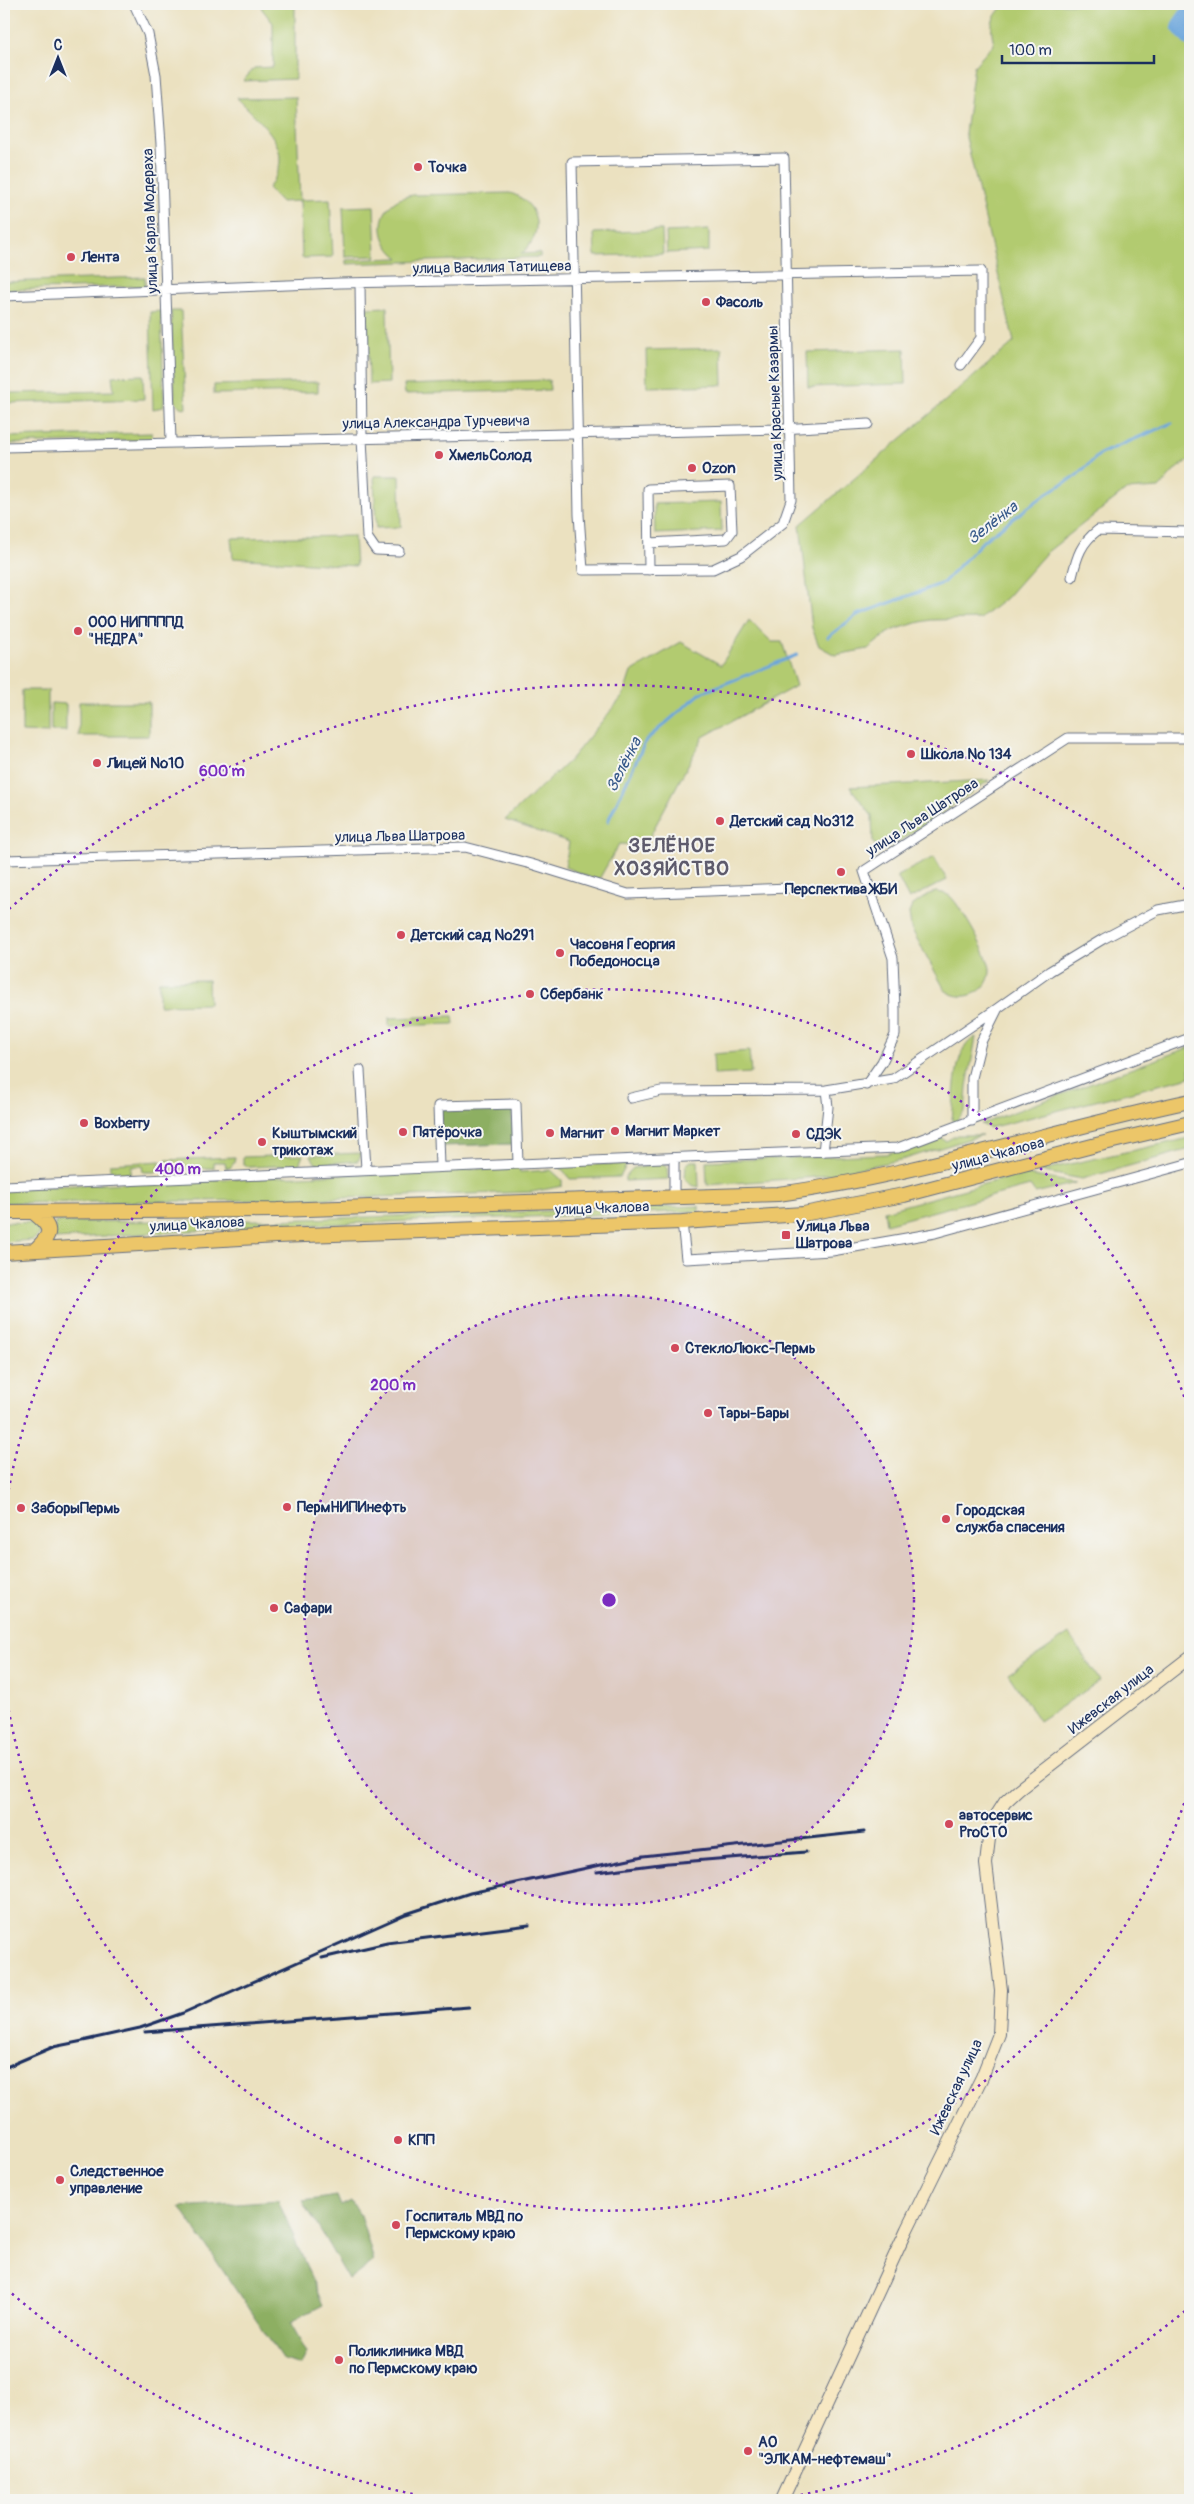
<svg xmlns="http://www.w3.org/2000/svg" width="1194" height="2504" font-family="Pangolin,sans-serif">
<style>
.green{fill:#b2cb70;stroke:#667d67}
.forest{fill:#8daf62;stroke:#546f60}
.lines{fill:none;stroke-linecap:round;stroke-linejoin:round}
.stream{stroke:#6ca6dc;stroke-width:3}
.river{stroke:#6ca6dc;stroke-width:19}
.street-casing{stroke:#646d80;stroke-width:11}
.secondary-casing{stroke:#646d80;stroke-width:14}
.primary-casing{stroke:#646d80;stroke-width:16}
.street{stroke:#fff;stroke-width:9}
.secondary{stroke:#f7e8c3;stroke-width:12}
.primary{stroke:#ecc669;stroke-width:14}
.rail{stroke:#1b2f5e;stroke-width:3}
.ring{fill:none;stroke:#7b2cbf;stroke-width:2.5;stroke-dasharray:2.5 5}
.poi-dot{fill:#d1495b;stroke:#f6f6f2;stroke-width:2}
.labels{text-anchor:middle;stroke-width:4;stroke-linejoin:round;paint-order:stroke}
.poi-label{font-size:15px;font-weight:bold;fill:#1b2f5e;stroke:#f6f6f2;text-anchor:start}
.street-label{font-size:15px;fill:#1b2f5e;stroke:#f6f6f2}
.water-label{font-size:16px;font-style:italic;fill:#37598a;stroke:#f6f6f2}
.district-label{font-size:20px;font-weight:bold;letter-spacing:1px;fill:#5e5b6c;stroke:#f6f6f2}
.centre{fill:#7b2cbf;stroke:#f6f6f2;stroke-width:2.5}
.ring-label{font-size:15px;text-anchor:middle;font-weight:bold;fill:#7b2cbf;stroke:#f6f6f2;stroke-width:4;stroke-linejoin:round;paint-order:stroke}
</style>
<rect width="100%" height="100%" fill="#f6f6f2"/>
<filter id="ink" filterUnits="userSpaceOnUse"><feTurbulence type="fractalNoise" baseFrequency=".02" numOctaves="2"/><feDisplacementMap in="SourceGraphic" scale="10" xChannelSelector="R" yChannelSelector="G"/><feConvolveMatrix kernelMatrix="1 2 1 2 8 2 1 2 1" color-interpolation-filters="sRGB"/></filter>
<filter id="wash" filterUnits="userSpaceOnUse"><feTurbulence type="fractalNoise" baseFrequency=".0096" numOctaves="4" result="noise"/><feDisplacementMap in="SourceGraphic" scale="20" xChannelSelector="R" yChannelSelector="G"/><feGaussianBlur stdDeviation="1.12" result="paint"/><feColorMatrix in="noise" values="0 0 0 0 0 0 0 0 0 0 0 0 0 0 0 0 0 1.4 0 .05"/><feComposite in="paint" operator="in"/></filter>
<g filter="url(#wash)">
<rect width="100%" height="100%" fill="#ebe1c0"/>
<path class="green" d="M261,4H295V79L243,81L254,68L273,67V23L262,9Z
M1026,4H1190V460L1177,468L1159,488L1126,490L1046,553L1006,598L980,619L930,620L916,623L890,631L868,649L835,655L819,646L812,628L800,525L1014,342L965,133L974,66L994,44C990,26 990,20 1003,6L1017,7Z
M296,97L300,200L330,199L333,257L302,258L300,201L281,202L268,188C299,150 263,125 237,98Z
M510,193C540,202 545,235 521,254L540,253V257L346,264V260L399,258C372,238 377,200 413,195Z
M374,206L376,256L345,257L343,207Z
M662,230L663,254L595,256L594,233Z
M709,230V251L667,253L666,232Z
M145,277V286L4,290V282Z
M387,307L389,383L369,384L367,308Z
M161,311L164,401L163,407L153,409L150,312Z
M171,311H181L186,408L180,407L175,401Z
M722,348L723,385L647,387L646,350Z
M905,349L906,384L808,387L807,352Z
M143,375L144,399L8,403V393L114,391L112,376Z
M549,380L550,390L405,394L404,385Z
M318,382V392L214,394V385Z
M152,433V440L4,444V437Z
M374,476H400L401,527L376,528Z
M721,502L722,531L655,534L654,504Z
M354,536L356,566L233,558L231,538Z
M749,620L772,642H782L796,686L703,737L645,845L619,844L598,881L565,867L569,842L505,820L570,760L623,696L631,672L681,642L721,665Z
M22,690H48V733L22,732Z
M79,702H149V736H79Z
M51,703L66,704V731H51Z
M990,780L885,851L873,843L872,816L850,787Z
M934,857L947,880L909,899L897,876Z
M936,892C942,893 946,893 951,897C961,907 989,956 990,969C991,993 961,1004 945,990L911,928L909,913L912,906L929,894Z
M208,980L209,1004L159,1005V981Z
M453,1016L454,1024L389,1026V1018Z
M976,1037L967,1086L965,1111L954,1124L952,1119C955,1097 953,1046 976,1037Z
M1190,1047V1077L989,1128L981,1124Z
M749,1051L751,1073L714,1075L713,1054Z
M957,1135H982L905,1159L817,1177L707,1185L706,1161L886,1154L941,1138L946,1141Z
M1190,1138V1149L1082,1179L1038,1171Z
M362,1153L358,1161L319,1164L315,1163L311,1155Z
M303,1155L299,1165L249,1167L243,1163V1157Z
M235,1157L234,1163L230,1168H226L225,1162H214V1168L169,1170L166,1160Z
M161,1161L157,1172H143L142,1166H131V1173L115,1174L110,1170V1164Z
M691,1161H698L699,1187L691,1185L685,1178L686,1165Z
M651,1162H657L667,1167L668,1179L625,1181V1177L633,1168L650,1166Z
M627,1164L620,1177L570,1179L558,1165Z
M519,1167L520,1172L551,1170L562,1180V1186L532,1192L277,1200L4,1203V1188Z
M1021,1174L1076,1183L1035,1193L1030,1186L886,1224L884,1211Z
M699,1206V1211L276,1226L55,1239V1222L276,1220Z
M4,1222L37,1223L40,1234L33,1240L4,1242Z
M1069,1634L1100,1681L1039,1721L1008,1674Z"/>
<path class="forest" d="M512,1107L513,1144L442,1146L441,1109Z
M337,2196L341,2206L351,2201L360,2215L374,2261L349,2280L303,2201Z
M278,2200L323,2305L290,2322L307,2352L301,2365L283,2360L180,2207Z"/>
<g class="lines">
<path class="stream" d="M828,637L857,615L943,583L984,540L1046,494L1076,476L1100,454L1172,423
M608,821L646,740L701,693L797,655"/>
<path class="river" d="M1190,13L1181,26L1190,37"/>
</g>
</g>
<g filter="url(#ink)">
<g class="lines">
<defs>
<path id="street" d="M134,4L148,34L156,75L161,144L171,442
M784,158L791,500L783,523L741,556L713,569L583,570L579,515L572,162Z
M360,283L362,438L367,537L376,550L399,551
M4,296L340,283L981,271V338L961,365
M4,447L781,429L868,424
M649,543L726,539L732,531L730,486L648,489L649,570
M1072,577C1077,556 1081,543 1098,530L1190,532
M4,860L465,847L531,864L628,894L790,888
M360,1070L366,1169
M866,1085L882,1062L895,1035V1010L893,958L864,871L1068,738H1190
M631,1098L661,1091L826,1090L893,1079L998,1008
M972,1121V1078L981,1042L998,1008L1050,971L1103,939L1158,910L1190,904
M823,1152L828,1107L826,1090
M440,1167L438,1106L516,1104L518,1164
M4,1186L898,1148L1190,1038
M674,1197V1158
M682,1222L686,1259L832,1251L935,1233L1190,1163"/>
<path id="secondary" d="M782,2500L907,2229L982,2077L999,2034L1001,1990L986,1864L990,1830L996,1816L1005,1802L1018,1790L1190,1657"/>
<path id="primary" d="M4,1212L277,1210L778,1194C918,1175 1052,1130 1190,1101
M33,1212C53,1228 53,1233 35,1250
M4,1252L276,1236L682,1222L803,1214L904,1195L1096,1145L1190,1123"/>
</defs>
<use href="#street" class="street-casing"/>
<use href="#secondary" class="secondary-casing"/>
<use href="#primary" class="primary-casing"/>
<use href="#street" class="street"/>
<use href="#secondary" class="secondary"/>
<use href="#primary" class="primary"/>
<path class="rail" d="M597,1872L668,1863L806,1852
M322,1958L387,1943L529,1925
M145,2032L469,2007
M86,2040L140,2028L183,2013L406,1914L470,1893L643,1856L864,1832
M4,2068L53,2047L93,2039"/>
</g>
</g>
<circle cx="609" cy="1600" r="305" fill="#7b2cbf" fill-opacity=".12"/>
<g class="ring">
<circle cx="609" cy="1600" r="305"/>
<path d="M1189 1789A610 610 0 0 1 4 1680M4 1520A610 610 0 0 1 1189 1411"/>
<path d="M1185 2311A915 915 0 0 1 776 2500M442 2500A915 915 0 0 1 9 2291M9 909A915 915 0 0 1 1185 889"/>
</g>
<g class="poi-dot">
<circle cx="418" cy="167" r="5"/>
<circle cx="71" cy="257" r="5"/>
<circle cx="706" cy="302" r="5"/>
<circle cx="439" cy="455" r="5"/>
<circle cx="692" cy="468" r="5"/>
<circle cx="78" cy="631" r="5"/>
<circle cx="911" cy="754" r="5"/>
<circle cx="97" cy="763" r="5"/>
<circle cx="720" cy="821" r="5"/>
<circle cx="841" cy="872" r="5"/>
<circle cx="401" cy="935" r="5"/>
<circle cx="560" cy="953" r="5"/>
<circle cx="530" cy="994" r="5"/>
<circle cx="84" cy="1123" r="5"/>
<circle cx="615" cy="1131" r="5"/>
<circle cx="403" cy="1132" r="5"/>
<circle cx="550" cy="1133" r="5"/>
<circle cx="796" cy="1134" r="5"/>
<circle cx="262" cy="1142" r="5"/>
<rect x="781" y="1230" width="10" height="10" rx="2.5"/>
<circle cx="675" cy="1348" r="5"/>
<circle cx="708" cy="1413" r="5"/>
<circle cx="287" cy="1507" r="5"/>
<circle cx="21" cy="1508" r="5"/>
<circle cx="946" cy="1519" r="5"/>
<circle cx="274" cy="1608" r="5"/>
<circle cx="949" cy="1824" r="5"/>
<circle cx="398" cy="2140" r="5"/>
<circle cx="60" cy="2180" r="5"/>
<circle cx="396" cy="2225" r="5"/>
<circle cx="339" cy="2360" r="5"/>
<circle cx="748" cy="2451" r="5"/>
</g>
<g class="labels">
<g class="poi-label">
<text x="428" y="172">Точка</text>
<text x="81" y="262">Лента</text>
<text x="716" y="307">Фасоль</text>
<text x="449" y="460">ХмельСолод</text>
<text x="702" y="473">Ozon</text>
<text x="88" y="627">ООО НИППППД<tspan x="88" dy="17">"НЕДРА"</tspan></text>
<text x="921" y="759">Школа № 134</text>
<text x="107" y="768">Лицей №10</text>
<text x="730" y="826">Детский сад №312</text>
<text x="841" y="894" text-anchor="middle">Перспектива ЖБИ</text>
<text x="411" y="940">Детский сад №291</text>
<text x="570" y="949">Часовня Георгия<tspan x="570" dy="17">Победоносца</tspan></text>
<text x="540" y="999">Сбербанк</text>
<text x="94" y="1128">Boxberry</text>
<text x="625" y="1136">Магнит Маркет</text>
<text x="413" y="1137">Пятёрочка</text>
<text x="272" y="1138">Кыштымский<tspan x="272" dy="17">трикотаж</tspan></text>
<text x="560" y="1138">Магнит</text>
<text x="806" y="1139">СДЭК</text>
<text x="796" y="1231">Улица Льва<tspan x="796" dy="17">Шатрова</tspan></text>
<text x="685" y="1353">СтеклоЛюкс-Пермь</text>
<text x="718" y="1418">Тары-Бары</text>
<text x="297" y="1512">ПермНИПИнефть</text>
<text x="31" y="1513">ЗаборыПермь</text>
<text x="956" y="1515">Городская<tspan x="956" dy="17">служба спасения</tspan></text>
<text x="284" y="1613">Сафари</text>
<text x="959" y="1820">автосервис<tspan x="959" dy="17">ProСТО</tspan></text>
<text x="408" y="2145">КПП</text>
<text x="70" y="2176">Следственное<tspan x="70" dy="17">управление</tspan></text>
<text x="406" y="2221">Госпиталь МВД по<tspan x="406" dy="17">Пермскому краю</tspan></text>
<text x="349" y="2356">Поликлиника МВД<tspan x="349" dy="17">по Пермскому краю</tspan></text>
<text x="758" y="2447">АО<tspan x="758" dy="17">"ЭЛКАМ-нефтемаш"</tspan></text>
</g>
<g class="street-label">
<text transform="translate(150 221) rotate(-92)" y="5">улица Карла Модераха</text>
<text transform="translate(492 267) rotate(-1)" y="5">улица Василия Татищева</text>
<text transform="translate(775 403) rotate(-92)" y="5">улица Красные Казармы</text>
<text transform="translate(436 422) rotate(-1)" y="5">улица Александра Турчевича</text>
<text transform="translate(922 817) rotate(-33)" y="5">улица Льва Шатрова</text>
<text transform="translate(400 836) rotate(-1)" y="5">улица Льва Шатрова</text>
<text transform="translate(998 1154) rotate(-15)" y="5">улица Чкалова</text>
<text transform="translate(602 1208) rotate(-2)" y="5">улица Чкалова</text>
<text transform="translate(197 1224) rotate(-3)" y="5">улица Чкалова</text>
<text transform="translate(1111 1699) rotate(-38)" y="5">Ижевская улица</text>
<text transform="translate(956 2087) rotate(-65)" y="5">Ижевская улица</text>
</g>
<g class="water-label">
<text transform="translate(992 522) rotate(-38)" y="6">Зелёнка</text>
<text transform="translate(623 764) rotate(-63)" y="6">Зелёнка</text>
</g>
<g class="district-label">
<text x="672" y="852">ЗЕЛЁНОЕ<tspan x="672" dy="23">ХОЗЯЙСТВО</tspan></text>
</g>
</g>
<circle cx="609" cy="1600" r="8" class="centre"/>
<g class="ring-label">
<text x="222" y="776">600 m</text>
<text x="178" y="1174">400 m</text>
<text x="393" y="1390">200 m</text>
</g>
<rect width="1194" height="2504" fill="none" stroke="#f6f6f2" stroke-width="20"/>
<g transform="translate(58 58)" stroke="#f6f6f2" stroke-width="4" paint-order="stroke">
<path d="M0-4L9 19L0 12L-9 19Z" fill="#1b2f5e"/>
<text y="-8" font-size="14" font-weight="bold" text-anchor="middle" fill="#1b2f5e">С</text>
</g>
<path d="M1002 55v8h152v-8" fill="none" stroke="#1b2f5e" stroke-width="2.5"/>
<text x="1009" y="55" font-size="15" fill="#1b2f5e" stroke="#f6f6f2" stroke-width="4" paint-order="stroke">100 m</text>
</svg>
